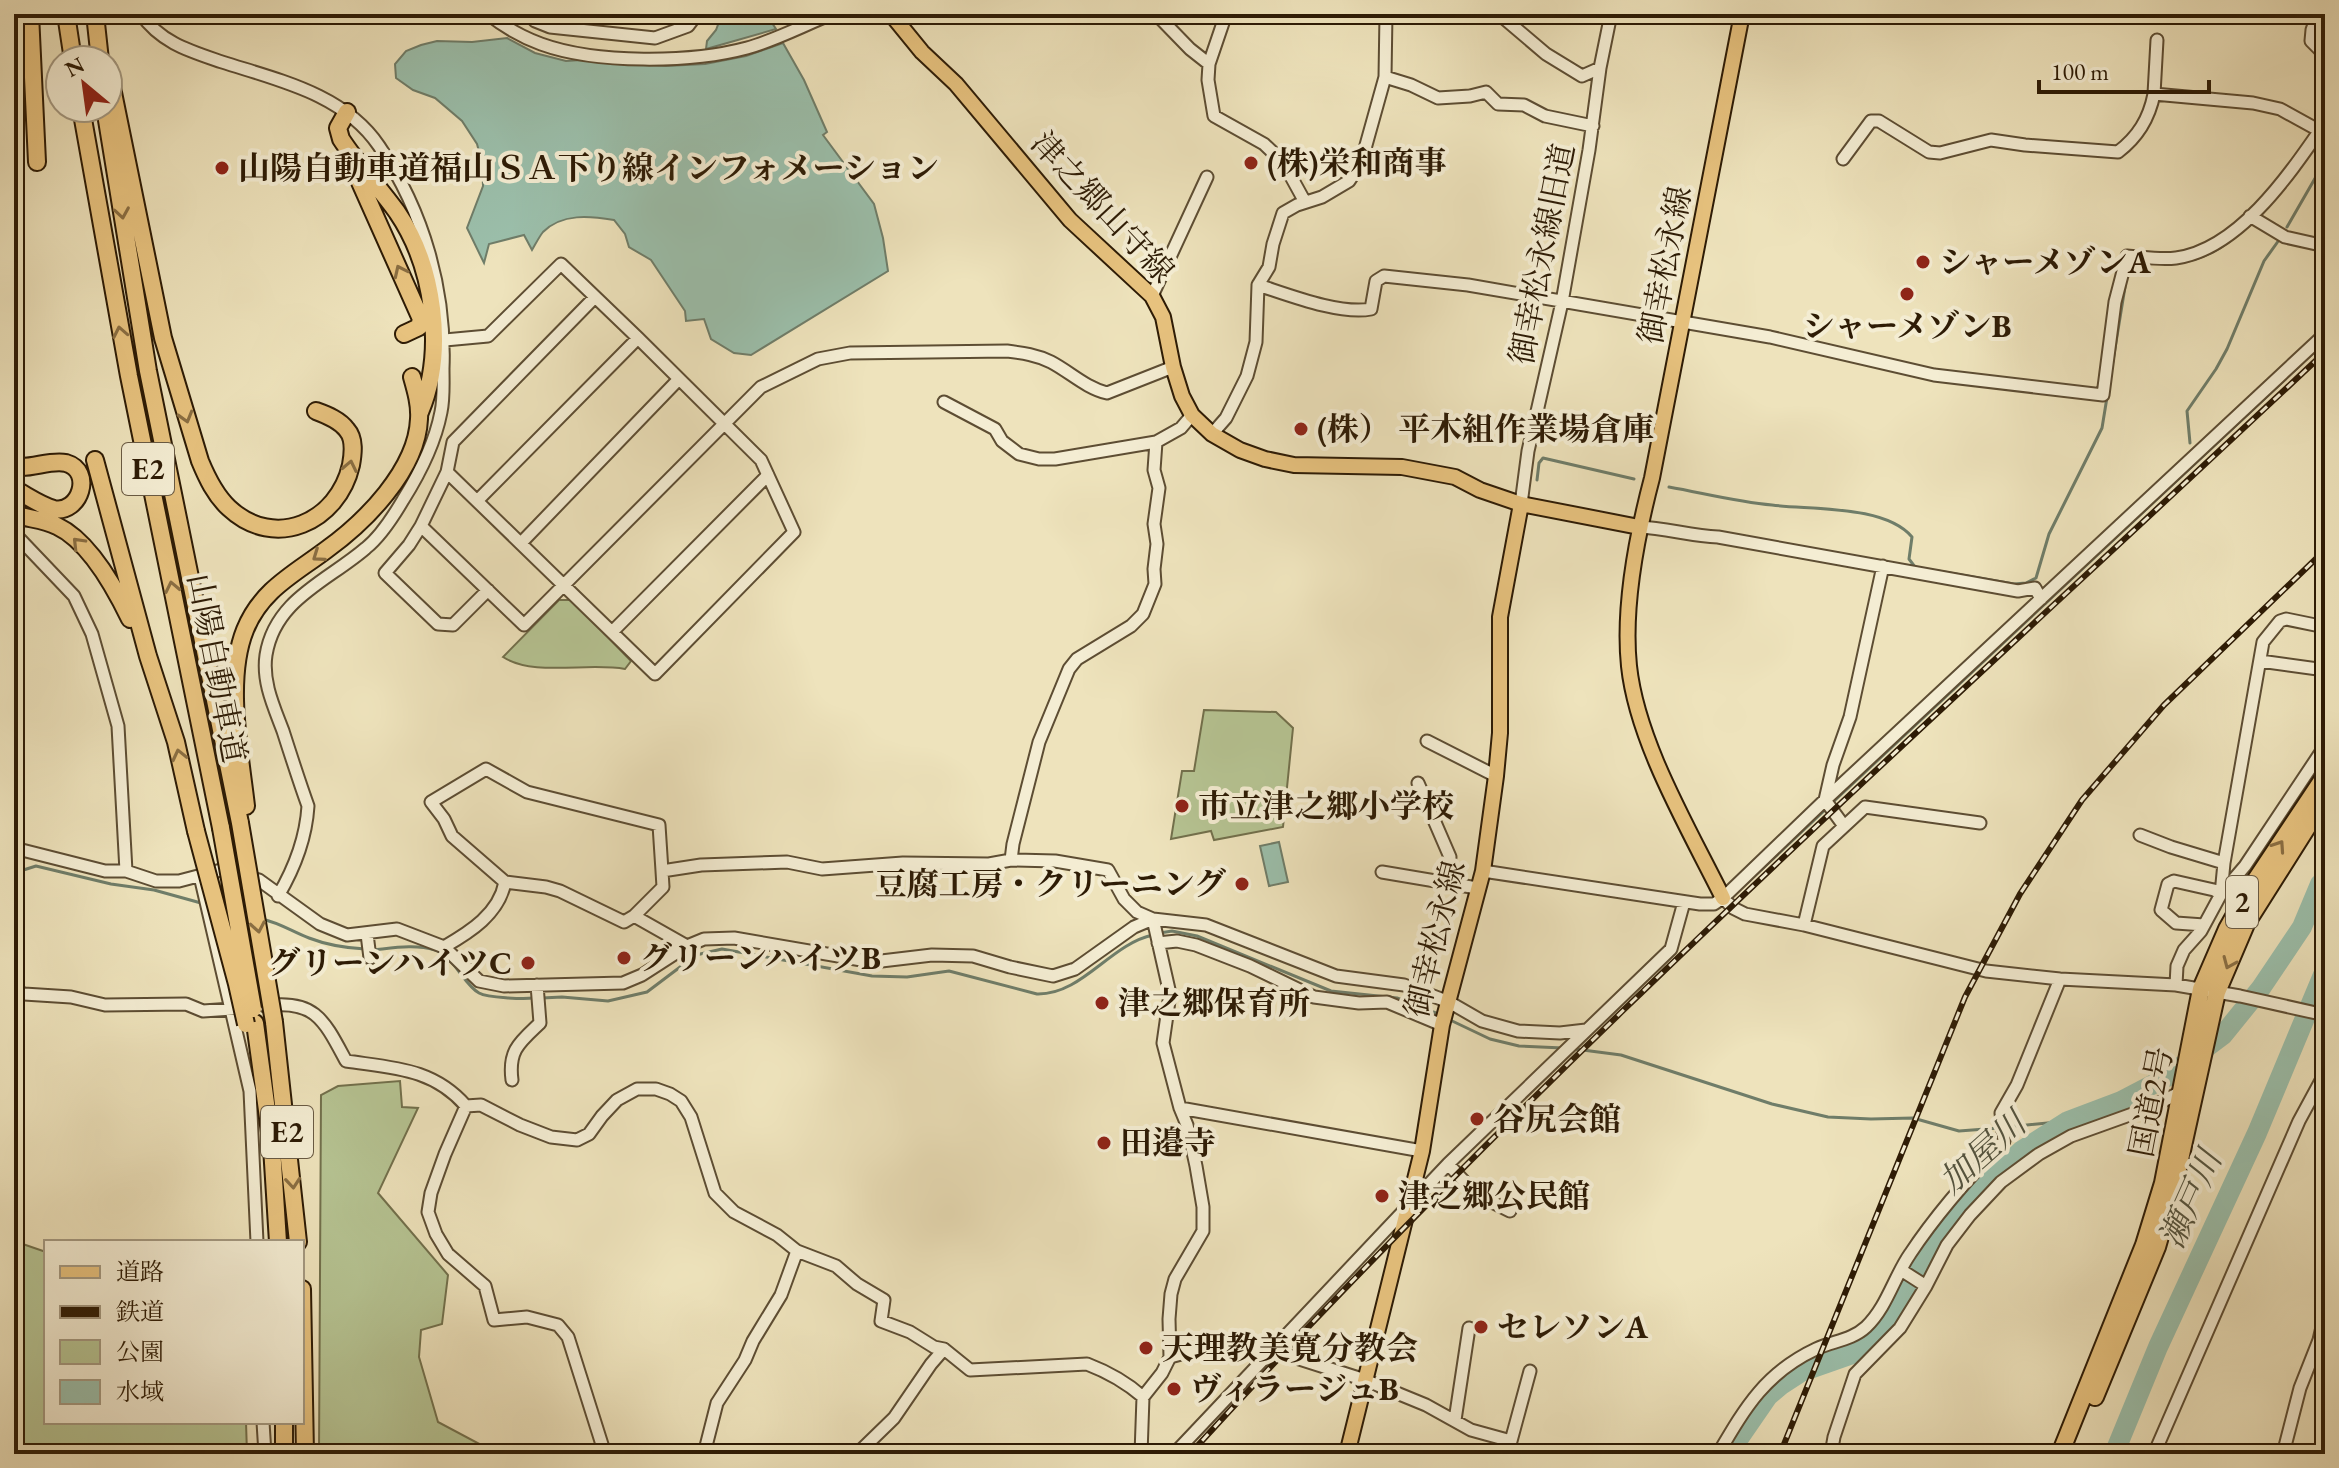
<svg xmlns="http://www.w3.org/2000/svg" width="2339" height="1468" font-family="'EB Garamond','Noto Serif JP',serif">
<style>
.green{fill:#b6c493;stroke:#72704c;stroke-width:2}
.water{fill:#9bbfab;stroke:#6f7d69;stroke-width:2}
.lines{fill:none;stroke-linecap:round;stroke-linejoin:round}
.stream{stroke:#6f7d69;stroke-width:3}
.river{stroke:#9bbfab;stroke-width:20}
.minor-casing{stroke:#5d4d33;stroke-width:15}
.major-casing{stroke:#2d1b05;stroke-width:18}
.highway-casing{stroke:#2d1b05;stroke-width:20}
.minor{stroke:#f4edd3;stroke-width:11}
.major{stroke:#e7c27e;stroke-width:14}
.highway{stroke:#e7c27e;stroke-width:16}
.rail-casing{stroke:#2d1b05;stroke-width:6}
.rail{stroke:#f4edd3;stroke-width:3;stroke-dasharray:9;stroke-linecap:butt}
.highway-bridge-casing{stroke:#2d1b05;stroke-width:20;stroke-linecap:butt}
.highway-bridge{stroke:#e7c27e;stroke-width:16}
.oneway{stroke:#8a6e42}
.poi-dot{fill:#8f2418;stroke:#f4edd3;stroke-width:3}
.labels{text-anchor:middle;stroke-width:8;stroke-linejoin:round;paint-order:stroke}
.shield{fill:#f4edd3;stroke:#695a43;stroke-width:2}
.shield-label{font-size:30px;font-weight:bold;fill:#2d1b05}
.poi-label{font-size:32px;font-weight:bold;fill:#2d1b05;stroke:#f4edd3;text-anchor:start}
.street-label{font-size:32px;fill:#2d1b05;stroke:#f4edd3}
.water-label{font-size:34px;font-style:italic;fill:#54543f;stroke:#f4edd3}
</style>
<rect width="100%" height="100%" fill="#eee3bc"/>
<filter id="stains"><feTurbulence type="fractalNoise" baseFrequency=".0025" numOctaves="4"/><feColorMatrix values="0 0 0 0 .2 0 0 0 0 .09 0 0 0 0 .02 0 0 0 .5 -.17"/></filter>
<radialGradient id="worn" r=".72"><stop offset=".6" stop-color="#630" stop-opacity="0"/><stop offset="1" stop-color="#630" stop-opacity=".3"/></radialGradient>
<path class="green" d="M559,600H572L631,661L625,669C588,662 534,677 503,657Z
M1204,710L1276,712L1293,728L1283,827L1214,840L1211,831L1171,839L1182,771H1194Z
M400,1081L402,1107L418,1108L378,1193L448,1275L442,1324L421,1330L419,1357L438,1422L487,1448L485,1454H319L321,1095L338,1086Z
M14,1241L46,1252V1422H246L247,1454H14Z"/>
<path class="water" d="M722,14H766L776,29L706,49L707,41L716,30Z
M507,38L535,53L566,61L581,60L666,66L705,64L746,56L783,43L804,80L827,132L823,135L874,204L883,238L888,271L751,355L734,353L711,339L704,319L686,321L685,311L651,260L629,247L625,234L614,220C590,216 562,213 543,232C539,237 535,245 532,250L524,235L489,244L484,263L467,228L483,186L482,163L477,144L462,121L435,98L413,90L396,78L395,64L406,51L421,45L437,41L472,42Z
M1279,842L1288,882L1269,886L1260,846Z"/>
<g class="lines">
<path class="stream" d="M2287,227L2325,161
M2182,262C2211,258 2231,241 2253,222
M2129,272L2131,263H2146
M2190,443L2187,411L2216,369L2227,349L2264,261L2279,240
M1537,480L1539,463L1543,458L1634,479
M1669,487C1703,493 1737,502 1772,505C1812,510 1885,505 1912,537L1909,559L1915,567L1918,568
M1938,571L2014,584L2026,583L2036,578L2049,534L2102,428L2125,287
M1832,803L2325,342
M14,873L36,866L111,884L154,890L201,903
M1747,883L1826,809
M262,919C280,923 293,932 309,938C327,945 346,948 365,949
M1160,933L1172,931L1197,936L1331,991L1397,998L1441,1015
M373,950C393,948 415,944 435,950C453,955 464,985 479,993C488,998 523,999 534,998
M542,998L562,997L608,1001L647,992L696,955L722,949L872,976L907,977L949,971L1037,994C1082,995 1110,944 1153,935
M1448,1019L1490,1039L1519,1046L1563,1048
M1575,1049L1621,1055L1772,1104L1828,1117L1871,1119L1913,1118L1959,1131L1999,1128
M2007,1127L2068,1121"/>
<path class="river" d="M1728,1454L1768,1396L1781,1385L1801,1372L1858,1352L1876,1335L1946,1229L1971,1198L2021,1151L2068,1121L2121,1101L2167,1077L2223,1035L2261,988L2302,927L2320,884L2325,880
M2114,1454L2158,1347L2257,1133L2325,970"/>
<defs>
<path id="minor" d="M141,14C161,43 190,51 222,62C278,80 344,94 379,146C424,212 446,291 443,369C443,383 444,398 441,412C435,443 420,473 403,500C393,517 381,536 366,548C328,581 275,599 266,655C262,682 274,707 283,731C291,756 299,781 308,806C306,838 294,869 278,896
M488,14C503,26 522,37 541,44C596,64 691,63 747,48C776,40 804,25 832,14
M528,14L535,21L550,27L655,38L688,26L697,14
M1156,14L1190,49L1209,64
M1226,14L1209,64L1208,80L1214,116L1264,144L1283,162L1305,202
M1499,14L1546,54L1582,76L1600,68
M2318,14L2312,30L2311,41L2325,55
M2157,40L2154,94L2253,103L2280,109L2320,131
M1385,77L1411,85L1438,98L1470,96L1486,92L1498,104L1524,105L1545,116L1593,126
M1843,159L1871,121H1879L1929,152L1940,153L1991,140L2025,145L2118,152C2138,137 2149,119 2154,94
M2250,216L2285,237L2325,246
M1258,285C1289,295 1340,315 1371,309L1376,281L1384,276L1468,285L1770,337L1934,375L2103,395L2115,302L2127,256C2143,257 2160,260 2176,258C2240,249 2291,172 2325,123
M1152,296L1207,177
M445,340L488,336L561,264L638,338L761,460L794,532L655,674L447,472L453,442L595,297
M944,402L995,429L1002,441L1019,454L1039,459H1055L1156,442
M1212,434L1226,418L1247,376L1256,342L1258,285L1269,267L1273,244L1283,213L1297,205L1322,197L1349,181L1361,163L1385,77L1386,14
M447,472L421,526L524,625L761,387L818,359L850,353L1007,351C1023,353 1037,355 1051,362C1070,372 1086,388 1107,393L1173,367
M477,501L638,338
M1521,504L1528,451L1562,302L1589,150L1600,68L1611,14
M421,526L409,545L385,573L438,624L453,625L488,590
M1639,527C1666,528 1691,536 1718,537L2018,591L2035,588L2041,599
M14,533L74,596L92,634L118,726L126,871
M521,543L679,379
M612,632L768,475
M2260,661L2325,670
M1427,741L1496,776
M1418,783L1450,857L1446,884
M1844,826L1825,800L1833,765L1850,717L1883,566
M2140,835L2171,847L2224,863
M14,848L105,871H126L156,881H179L221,870L259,880L320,924L347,935L397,929L444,947L479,981L504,986L623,983L642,975L687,946L704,939L734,938L873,962L932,955L973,956L1010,967L1053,976L1075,969L1134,927L1153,919
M1011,860L1013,844L1039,742L1069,669L1077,659L1131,626L1143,614L1155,584L1154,569L1157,544L1154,524L1159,488L1154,470L1156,442L1181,428L1192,415
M1483,871L1700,904H1714L1723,898L1825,800L2325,334
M1382,872L1477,888
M200,876L250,1091L257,1242
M505,882L452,836L444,819L431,802L486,769L527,792L659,825L662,871
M2221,894L2224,863L2263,642L2280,621L2286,619L2325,627
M1723,898L1733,908L1745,914L1804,925L1986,971L2060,979L2176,985L2240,996L2325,1015
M634,916L687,946
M1804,925L1823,846L1865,807L1980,823
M2204,925L2176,923L2161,910L2168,884L2174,881L2214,890L2221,894
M367,934L370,958
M1158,943L1177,941L1196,945L1250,966L1314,997L1359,1003L1387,1002L1442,1025
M444,947C470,932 499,914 505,882L546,887L560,891L624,922L634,916L663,887L662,871L701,865L787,862L822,869L903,863L989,864L1011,860L1055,861L1108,870L1124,899L1137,912L1153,919L1206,925L1336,976L1404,985L1449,1002L1482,1021L1518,1031L1560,1033L1586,1030
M2176,985L2177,966L2184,950L2201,931L2221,894L2245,866L2325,746
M14,990L24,994L71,997L105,1005L186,1004L203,1011L247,1008
M265,1006C315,999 324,1020 346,1061C393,1068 433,1068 466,1106L481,1105L520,1125L551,1137L577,1140L589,1134L602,1116L617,1100L637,1089H656L670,1094L681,1101L691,1117L715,1193L734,1212L777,1235L797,1251L836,1266L857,1284L884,1300L881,1321L910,1332L934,1347L944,1349L970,1370L1087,1364C1108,1372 1126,1382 1143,1397L1162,1373L1170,1357L1169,1319L1171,1294L1175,1279L1203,1231V1207L1196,1166L1187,1125L1180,1108L1163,1043L1170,994L1153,919
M512,1080C508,1050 520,1042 540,1023L537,985
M466,1106L445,1154L431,1193L428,1212L436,1234L448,1254L485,1286L494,1320L527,1317L558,1325L568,1337L605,1454
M1180,1108L1422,1151
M1448,1164L1476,1194L1510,1211
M1901,1270L1926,1286
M1170,1357L1227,1342L1271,1350L1365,1380L1426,1405L1471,1430L1511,1441L1530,1371
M1455,1420L1469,1328
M263,1422L265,1454
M704,1454L717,1403L745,1360L753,1341L781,1295L797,1251
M857,1454L894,1418L931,1364L944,1349
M1141,1454L1143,1397
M1174,1454L1448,1164L1671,949L1684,902
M1718,1454C1745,1408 1765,1373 1816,1349C1833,1341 1852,1340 1866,1327C1887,1307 1894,1277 1910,1254C1937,1213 1970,1176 2004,1141L2001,1113L2017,1085L2060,979
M1831,1454L1834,1437L1855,1374L1900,1328L1926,1286L1947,1245L1970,1215L2001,1182L2039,1154L2071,1136L2149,1108L2181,1092
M2154,1454L2299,1121L2325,1073
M2283,1454L2300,1388L2319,1340L2325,1314"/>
<path id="major" d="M891,14L922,52L956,84L1070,220L1152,296L1163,317L1173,367L1182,396L1192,415L1212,434L1240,450L1265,459L1294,465L1402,467L1455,477L1480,490L1521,504L1639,527
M1723,898C1689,829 1637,742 1629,666C1623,608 1637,535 1652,478L1742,14
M1347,1454L1422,1151L1442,1025L1483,871L1496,776L1500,733V617L1521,504"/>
<path id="highway" d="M30,14L37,162
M66,14L73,60
M95,14L100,60
M108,68L163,338L200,461C207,478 215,495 229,508C275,551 338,522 351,465C353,454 355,439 347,430C340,420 327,415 316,411
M81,108L129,376L221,828
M105,108L148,371L240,823
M347,112L338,128L341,139C358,165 379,187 397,212C434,266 446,351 420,412
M355,171L421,319L419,327L404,334
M14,460L22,467C36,467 52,460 66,463C94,471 80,514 54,509C41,506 26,495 14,489
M95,460L148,656L176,742L196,831
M14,514C28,519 43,519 57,526C89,541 115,588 130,619
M246,806C240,753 225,680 245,630C261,590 294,574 326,550C365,522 417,470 419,419C420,405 416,391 412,377
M274,1022L298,1242
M255,1023L272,1147L278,1242
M302,1289L305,1454
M2095,1397L2157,1247L2173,1191L2217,992L2246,924L2325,799
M284,1422V1454
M2060,1454L2144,1245L2163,1183L2201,989L2227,929L2249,890L2325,776"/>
</defs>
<use href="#minor" class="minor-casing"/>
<use href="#major" class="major-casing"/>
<use href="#highway" class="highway-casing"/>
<use href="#minor" class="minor"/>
<use href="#major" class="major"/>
<use href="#highway" class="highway"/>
<defs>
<path id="rail" d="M1190,1454C1546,1063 1941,713 2325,352
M1780,1454L1965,997L2020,894L2082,800L2164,705L2325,550"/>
</defs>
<use href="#rail" class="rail-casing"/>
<use href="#rail" class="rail"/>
<defs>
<path id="highway-bridge" d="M240,823L274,1022
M221,828L253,1009
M196,831L237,984L246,1024"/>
</defs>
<use href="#highway-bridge" class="highway-bridge-casing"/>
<use href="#highway-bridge" class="highway-bridge"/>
</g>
<defs><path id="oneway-chevron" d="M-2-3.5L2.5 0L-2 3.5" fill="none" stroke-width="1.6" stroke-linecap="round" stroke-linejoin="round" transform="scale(2)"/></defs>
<g class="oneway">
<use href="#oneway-chevron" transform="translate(122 213) rotate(81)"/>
<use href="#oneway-chevron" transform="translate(400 271) rotate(-115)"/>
<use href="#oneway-chevron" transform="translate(120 332) rotate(-101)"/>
<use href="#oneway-chevron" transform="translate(186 417) rotate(74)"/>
<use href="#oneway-chevron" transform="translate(350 466) rotate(-78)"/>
<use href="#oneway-chevron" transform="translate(78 543) rotate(-134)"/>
<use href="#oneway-chevron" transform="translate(318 556) rotate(145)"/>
<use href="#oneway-chevron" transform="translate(172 587) rotate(-102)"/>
<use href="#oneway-chevron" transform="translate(179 755) rotate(-103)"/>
<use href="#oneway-chevron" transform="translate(2279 846) rotate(-56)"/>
<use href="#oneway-chevron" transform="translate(258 927) rotate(80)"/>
<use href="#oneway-chevron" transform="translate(2229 963) rotate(113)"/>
<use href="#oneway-chevron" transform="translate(293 1183) rotate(85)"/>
</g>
<g class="poi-dot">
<circle cx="1251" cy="163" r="8"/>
<circle cx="222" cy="168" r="8"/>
<circle cx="1923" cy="262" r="8"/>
<circle cx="1907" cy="294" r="8"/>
<circle cx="1301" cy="429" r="8"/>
<circle cx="1182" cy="806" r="8"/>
<circle cx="1242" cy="884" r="8"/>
<circle cx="624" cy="958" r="8"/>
<circle cx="528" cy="963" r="8"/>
<circle cx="1102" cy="1003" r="8"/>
<circle cx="1477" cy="1119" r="8"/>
<circle cx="1104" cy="1143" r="8"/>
<circle cx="1382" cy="1196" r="8"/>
<circle cx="1481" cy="1327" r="8"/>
<circle cx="1146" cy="1348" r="8"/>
<circle cx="1174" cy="1389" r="8"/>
</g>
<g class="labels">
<g class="shield">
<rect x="122" y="443" width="52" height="52" rx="6"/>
<rect x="2226" y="876" width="32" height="52" rx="6"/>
<rect x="261" y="1106" width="52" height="52" rx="6"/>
</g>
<g class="shield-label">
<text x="148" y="479">E2</text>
<text x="2242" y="912">2</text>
<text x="287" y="1142">E2</text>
</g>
<g class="poi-label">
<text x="1267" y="174">(株)栄和商事</text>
<text x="238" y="179">山陽自動車道福山ＳＡ下り線インフォメーション</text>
<text x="1939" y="273">シャーメゾンA</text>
<text x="1907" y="337" text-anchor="middle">シャーメゾンB</text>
<text x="1317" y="440">(株） 平木組作業場倉庫</text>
<text x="1198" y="817">市立津之郷小学校</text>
<text x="1226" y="895" text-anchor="end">豆腐工房・クリーニング</text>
<text x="640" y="969">グリーンハイツB</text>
<text x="512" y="974" text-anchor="end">グリーンハイツC</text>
<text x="1118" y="1014">津之郷保育所</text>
<text x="1493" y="1130">谷尻会館</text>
<text x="1120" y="1154">田邉寺</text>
<text x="1398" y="1207">津之郷公民館</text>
<text x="1497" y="1338">セレソンA</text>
<text x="1162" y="1359">天理教美寛分教会</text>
<text x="1190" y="1400">ヴィラージュB</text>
</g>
<g class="street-label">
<text transform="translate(1103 207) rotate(47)" y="11">津之郷山守線</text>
<text transform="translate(1542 254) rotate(-79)" y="11">御幸松永線旧道</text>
<text transform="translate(1665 265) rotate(-79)" y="11">御幸松永線</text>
<text transform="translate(217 668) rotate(79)" y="11">山陽自動車道</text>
<text transform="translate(1435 939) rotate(-76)" y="11">御幸松永線</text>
<text transform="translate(2151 1102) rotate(-79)" y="11">国道2号</text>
</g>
<g class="water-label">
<text transform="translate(1982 1152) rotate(-42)" y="12">加屋川</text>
<text transform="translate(2190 1199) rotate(-66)" y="12">瀬戸川</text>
</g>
</g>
<rect width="2339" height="1468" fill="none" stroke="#eee3bc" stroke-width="48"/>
<rect x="16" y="16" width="2307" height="1436" fill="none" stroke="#2d1b05" stroke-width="4"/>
<rect x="24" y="24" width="2291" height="1420" fill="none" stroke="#2d1b05" stroke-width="2"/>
<rect x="44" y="1240" width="260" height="184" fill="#f4edd3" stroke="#a49981" stroke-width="2"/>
<rect x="60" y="1266" width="40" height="12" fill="#e7c27e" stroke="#a49981" stroke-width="2"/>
<text x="116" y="1280" font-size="24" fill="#2d1b05">道路</text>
<rect x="60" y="1306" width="40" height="12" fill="#2d1b05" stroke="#a49981" stroke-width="2"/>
<text x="116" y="1320" font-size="24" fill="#2d1b05">鉄道</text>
<rect x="60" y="1340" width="40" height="24" fill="#b6c493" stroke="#a49981" stroke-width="2"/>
<text x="116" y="1360" font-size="24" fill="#2d1b05">公園</text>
<rect x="60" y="1380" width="40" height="24" fill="#9bbfab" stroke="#a49981" stroke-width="2"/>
<text x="116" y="1400" font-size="24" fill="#2d1b05">水域</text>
<g transform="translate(84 84) rotate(331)"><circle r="38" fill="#f4edd3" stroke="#a49981" stroke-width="2"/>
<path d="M0-6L14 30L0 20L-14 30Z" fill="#8f2418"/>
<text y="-12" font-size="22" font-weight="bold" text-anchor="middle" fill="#2d1b05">N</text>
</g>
<path d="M2039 80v12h170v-12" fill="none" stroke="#2d1b05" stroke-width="4"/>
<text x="2051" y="80" font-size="24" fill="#2d1b05" stroke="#f4edd3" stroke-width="6" paint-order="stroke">100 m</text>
<rect width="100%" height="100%" filter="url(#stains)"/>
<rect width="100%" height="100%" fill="url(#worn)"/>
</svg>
